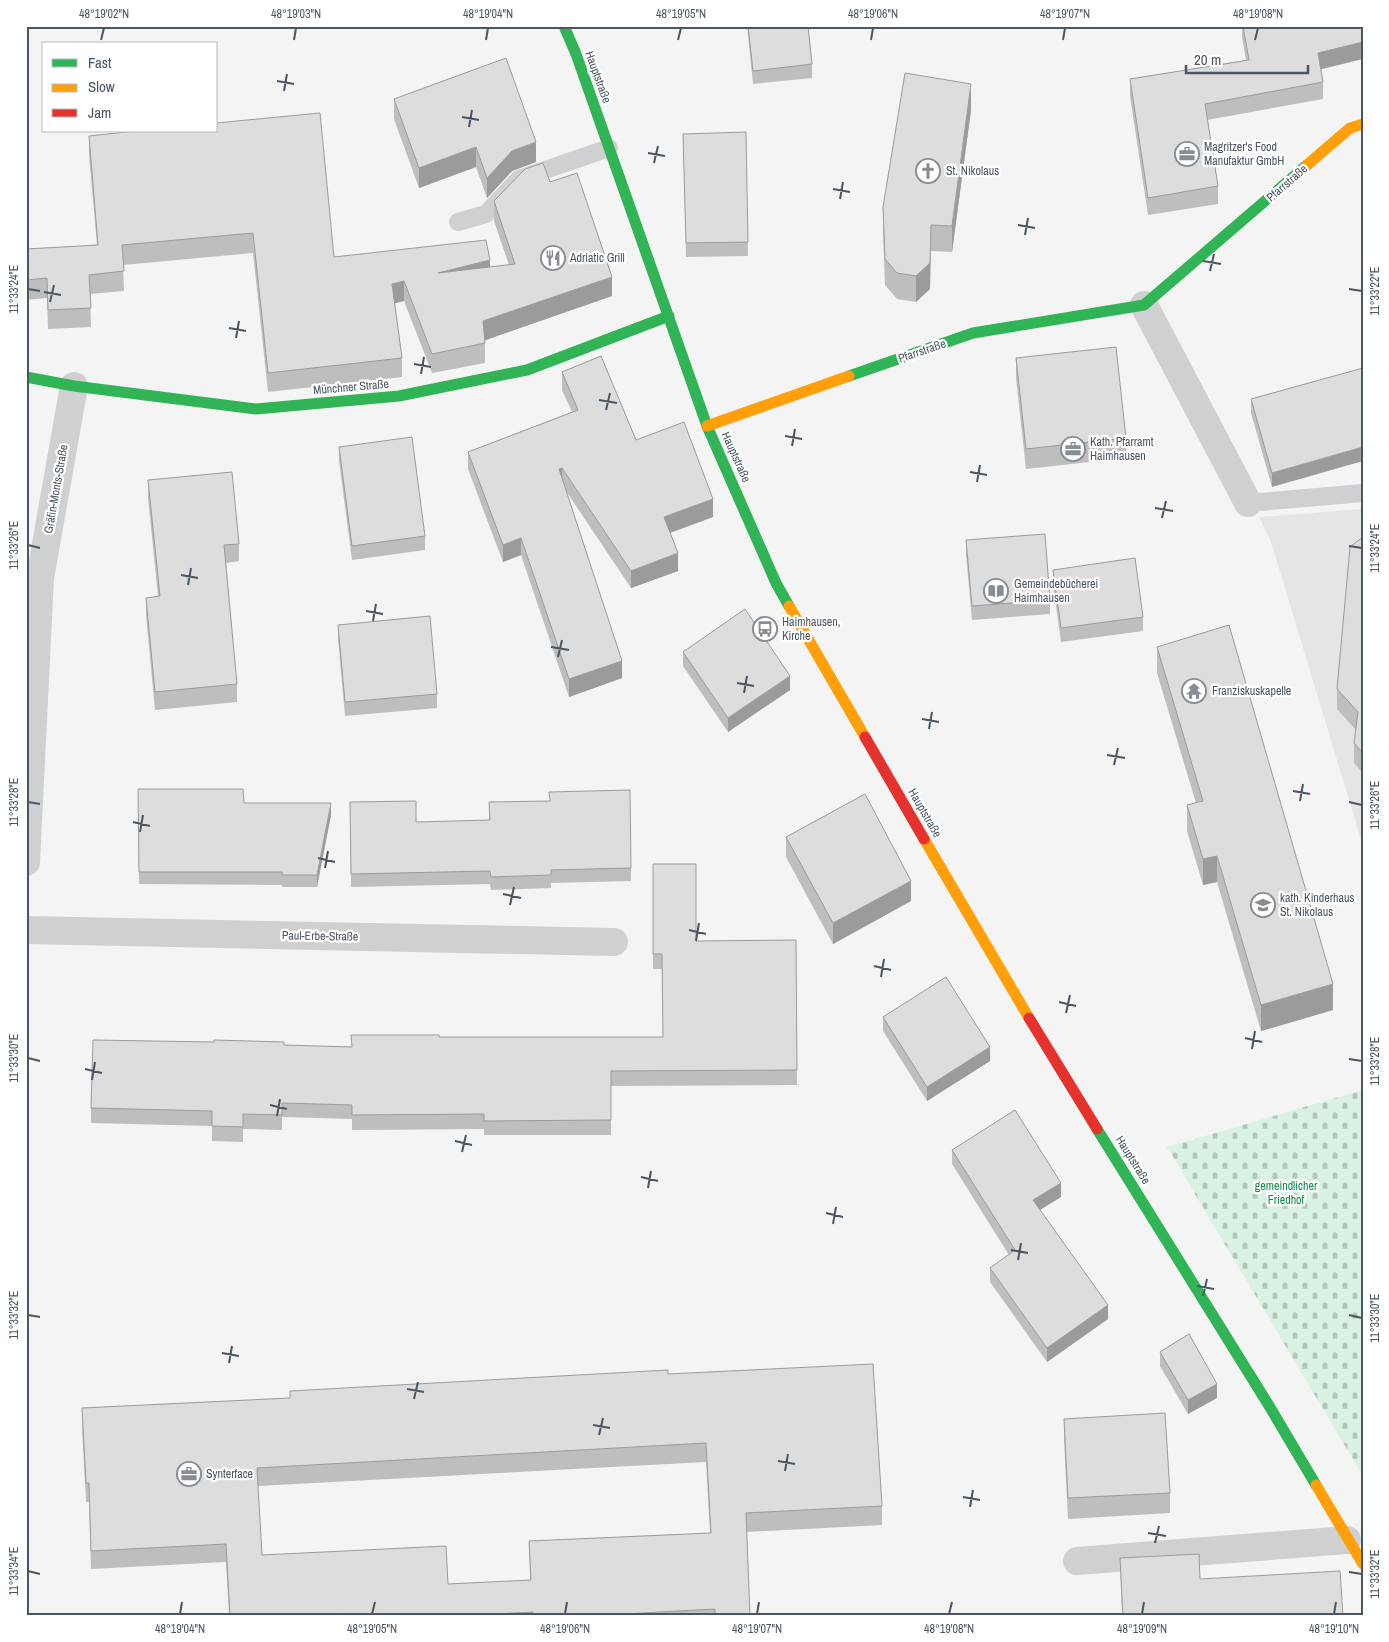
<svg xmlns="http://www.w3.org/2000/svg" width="1389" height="1642" font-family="'Archivo Narrow',sans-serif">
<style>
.education{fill:#e6e5e6}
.cemetery{fill:url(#cemetery-stones)}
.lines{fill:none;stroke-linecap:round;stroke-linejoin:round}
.lane{stroke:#ced0d2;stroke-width:18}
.street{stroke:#ced0d2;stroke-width:28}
.fast{stroke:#30b455;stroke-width:11}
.slow{stroke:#ff9f0a;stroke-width:11}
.jam{stroke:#e5322d;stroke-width:11}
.wall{fill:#bebebf;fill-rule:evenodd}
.shaded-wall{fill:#9b9b9b}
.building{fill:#ddddde;stroke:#9b9b9b;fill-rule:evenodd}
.ticks{fill:none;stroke:#4a5661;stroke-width:2}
.labels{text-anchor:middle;stroke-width:4.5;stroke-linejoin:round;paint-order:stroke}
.street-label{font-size:12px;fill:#4a5661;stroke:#fff}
.poi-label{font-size:12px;fill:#4a5661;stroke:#fff;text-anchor:start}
.park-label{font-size:12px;fill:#17864f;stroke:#fff}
.neatline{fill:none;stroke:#4a5661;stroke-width:2}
.ticks-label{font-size:12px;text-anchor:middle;fill:#4a5661}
</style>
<defs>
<pattern id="cemetery-stones" width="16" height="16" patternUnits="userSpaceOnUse" patternTransform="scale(1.25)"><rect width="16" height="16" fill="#d9f2e3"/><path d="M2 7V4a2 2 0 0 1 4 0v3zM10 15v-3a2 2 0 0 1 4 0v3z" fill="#b2c7bb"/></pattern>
</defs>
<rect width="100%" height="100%" fill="#f4f4f4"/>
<path class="education" d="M1363,509V846L1271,542L1259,517Z"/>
<path class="cemetery" d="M1363,1090V1476L1167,1147Z"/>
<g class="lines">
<path class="lane" d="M458,222L486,214L519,179L609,148
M1248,503L1363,493"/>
<path class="street" d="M1144,305L1248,503
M26,862L40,578L74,386
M26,930L614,942
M1077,1561L1347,1540"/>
<path class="fast" d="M564,26L576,54L707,426L776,583L789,606
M849,376L973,333L1144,305L1307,165
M26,377L74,386L256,409L399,396L527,370L669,316
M1097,1129L1268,1404L1316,1485"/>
<path class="slow" d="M1307,165L1350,128L1363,124
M707,426L849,376
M789,606L865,737
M924,839L1029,1018
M1316,1485L1363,1564"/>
<path class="jam" d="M865,737L924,839
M1029,1018L1097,1129"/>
</g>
<path class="wall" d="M747,26H808L812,64V78L753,84Z
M1242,26H1363L1321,69L1323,82V99L1207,120L1218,186V204L1148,215L1130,96V79L1246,60L1242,37Z
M394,99L536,162L512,171L487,198L476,167L419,188L394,119Z
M971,110L952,252L931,251L930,289L916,302L897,299L885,285L883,233V207Z
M746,132L748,256L686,257L683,134Z
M89,136L334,257L490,267L509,265L494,221V201L550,182L612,296L485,340V363L432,373L404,301L395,303L402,358V377L268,392L253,253L123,265L124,291L90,294L91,327L48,329L47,298L26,300V249L97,245L89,155Z
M1016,358L1126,438V458L1026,469L1016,378Z
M1363,368L1272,487L1251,413V399Z
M562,372L636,440L713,517L670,533L678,571L631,588L566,491L622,678L569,697L521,555L503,562L468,469V452L572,412L562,390Z
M339,447L425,536V550L352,560L339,461Z
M148,480L239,544V561L226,563L237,684V702L155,710L146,615V598L158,596L148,498Z
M1363,537V773L1354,763V743L1356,730L1337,709V689Z
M966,540L1050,600V614L972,620L966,554Z
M1053,570L1143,617V631L1061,642L1053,584Z
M338,625L437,694V708L345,716L338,639Z
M1157,647L1333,1010L1261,1031L1217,882L1203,885L1187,831V805L1196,803L1157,673Z
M683,652L790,690L728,732L683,666Z
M138,789L331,815L317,887H282V885L139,884Z
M350,802L416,822L489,820V802L631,868V881L551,883V888L491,890L490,884L351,887Z
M786,837L911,901L833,944L786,857Z
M653,864L696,941L796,940L797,1085L611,1086V1135H484V1129L352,1130V1119L282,1117V1130L243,1129V1142L212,1141V1126L91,1123V1108L284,1045L352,1047L439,1037H663L662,969H653Z
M883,1017L990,1061L927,1101L883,1031Z
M952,1150L1061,1197L1040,1210L1108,1319L1047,1362L990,1282V1268L1009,1255L952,1164Z
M1160,1352L1217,1398L1188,1414L1160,1366Z
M668,1374L882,1506V1525L747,1532L750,1616H229L226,1562L91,1569L89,1502H86L82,1427V1408L290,1398ZM706,1462L710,1533L529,1541L530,1580L448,1584L262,1555L258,1486Z
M1064,1419L1170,1493V1513L1068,1519L1064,1439Z
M1120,1558L1200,1579L1343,1616H1122Z"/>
<path class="shaded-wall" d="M1363,42V59L1318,70V53Z
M971,84V110L952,252V226Z
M536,142V162L512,171L487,198V178L512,151Z
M476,147V167L419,188V168Z
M931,225L930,289L916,302V276Z
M490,260V279L438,273Z
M612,277V296L483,341V321Z
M404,281V301L392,304V284Z
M1363,447V461L1272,487V473Z
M562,468V485L559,469Z
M713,499V517L664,535V517Z
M521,538V555L503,562V545Z
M678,553V571L631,588V571Z
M622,661V678L569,697V679Z
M790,676V690L728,732V718Z
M331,803V815L317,887V875Z
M1217,856V882L1203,885V859Z
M911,881V901L833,944V923Z
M1333,984V1010L1261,1031V1005Z
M990,1047V1061L927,1101V1087Z
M1061,1183V1197L1033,1214V1200Z
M1108,1305V1319L1047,1362V1348Z
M1217,1384V1398L1188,1414V1400Z"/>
<path class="building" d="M748,26H808L812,64L753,71Z
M1243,26H1363V42L1318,53L1323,82L1205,104L1218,186L1148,198L1130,79L1249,60Z
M506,58L536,142L512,151L487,178L476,147L419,168L394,99Z
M905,73L971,84L952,226L931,225L930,263L916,276L897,273L885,259L883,207Z
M320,113L334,257L486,240L490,260L438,273L515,264L494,201L525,169L543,163L550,182L577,173L612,277L483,321L485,343L432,354L404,281L392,284L402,358L268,373L253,233L122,245L124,271L89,275L91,308L48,310L47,278L26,280V249L98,245L89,136L135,131H216V123Z
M746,132L748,242L686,243L683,134Z
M1116,347L1126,438L1026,449L1016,358Z
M601,356L636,440L684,422L713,499L664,517L678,553L631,571L562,468L559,469L622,661L569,679L521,538L503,545L468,452L578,410L562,372Z
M1363,368V447L1272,473L1251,399Z
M412,437L425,536L352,546L339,447Z
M232,472L239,544L224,545L237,684L155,692L146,598L160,596L148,480Z
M1045,534L1050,600L972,606L966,540Z
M1363,537V753L1354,743L1358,712L1337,689L1350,547Z
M1135,558L1143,617L1061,628L1053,570Z
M745,609L790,676L728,718L683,652Z
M430,616L437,694L345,702L338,625Z
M1229,625L1333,984L1261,1005L1217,856L1203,859L1187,805L1203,801L1157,647Z
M138,789H243L244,803H331L317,875H282V872H139Z
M630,790L631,868L551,870V875L491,877L490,871L351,874L350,802L416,801V822L490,820L489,802L550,801L549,792Z
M865,794L911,881L833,923L786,837Z
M653,864H696V941L796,940L797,1070L611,1071V1120L484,1121V1114L352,1115V1105L282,1103V1115L243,1114V1127L212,1126V1111L91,1108L93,1040L214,1042V1040L284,1042V1045L352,1047L351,1035H439V1037H663L662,954H653Z
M946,977L990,1047L927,1087L883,1017Z
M1015,1110L1061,1183L1033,1200L1108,1305L1047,1348L990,1268L1015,1250L952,1150Z
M1189,1334L1217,1384L1188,1400L1160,1352Z
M873,1364L882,1506L746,1513L750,1616H715V1609L587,1616H533V1612L456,1616H230L226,1544L91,1551L89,1483H86L82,1408L290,1398V1391L668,1370V1374ZM706,1443L711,1533L529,1541L531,1580L448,1584L446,1546L262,1555L257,1468Z
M1165,1413L1170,1493L1068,1498L1064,1419Z
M1199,1554L1200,1579L1340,1571L1343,1616H1123L1120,1558Z"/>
<path class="ticks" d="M101,40L104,28M294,40L296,28M486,40L488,28M678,40L681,28M871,40L873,28M1063,40L1065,28M1255,40L1258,28M277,81L294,84M284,91L287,74M462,117L479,120M469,127L472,110M648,153L665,156M654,163L658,146M833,189L850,192M840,199L843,182M1018,225L1035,228M1025,235L1028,218M1203,261L1221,264M1210,271L1214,254M28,289L40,291M1349,289L1362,291M44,292L61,295M50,302L54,285M229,328L246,331M236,338L239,321M414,364L431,367M421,374L424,357M599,400L617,403M606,410L610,393M785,436L802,439M792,446L795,429M970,472L987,475M977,482L980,465M1155,508L1173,511M1162,518L1166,501M28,545L40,548M1349,546L1362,548M181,575L198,578M188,585L191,568M366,611L383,614M373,621L376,604M551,647L569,650M558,657L562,640M737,683L754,686M744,693L747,676M922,719L939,722M929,729L932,712M1107,755L1125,758M1114,765L1118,748M1293,791L1310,794M1300,801L1303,784M28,802L40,804M1349,802L1362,805M133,822L150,826M140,832L143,815M318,858L335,862M325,868L328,851M503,894L521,898M510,905L514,887M689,930L706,934M696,941L699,923M874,966L891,970M881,977L884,959M1059,1002L1076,1006M1066,1013L1070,995M1245,1038L1262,1042M1252,1049L1255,1031M28,1058L40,1061M1349,1059L1362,1061M85,1069L102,1073M92,1080L95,1062M270,1105L287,1109M277,1116L280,1099M455,1141L472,1145M462,1152L466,1135M641,1177L658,1181M648,1188L651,1171M826,1213L843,1217M833,1224L836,1207M1011,1250L1028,1253M1018,1260L1021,1243M1197,1286L1214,1289M1203,1296L1207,1279M28,1315L40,1317M1349,1315L1362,1318M222,1353L239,1356M229,1363L232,1346M407,1389L424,1392M414,1399L418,1382M593,1425L610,1428M599,1435L603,1418M778,1461L795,1464M785,1471L788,1454M963,1497L980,1500M970,1507L973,1490M1148,1533L1166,1536M1155,1543L1159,1526M28,1571L40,1574M1349,1572L1362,1574M180,1614L182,1602M372,1614L375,1602M565,1614L567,1602M757,1614L759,1602M949,1614L952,1602M1142,1614L1144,1602M1334,1614L1336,1602"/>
<defs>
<symbol id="office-ring" viewBox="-11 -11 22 22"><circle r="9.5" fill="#fff" stroke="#868d94" stroke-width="1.5"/><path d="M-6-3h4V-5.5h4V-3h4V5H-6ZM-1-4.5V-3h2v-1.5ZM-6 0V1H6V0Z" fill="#868d94"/></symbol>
<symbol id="church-ring" viewBox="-11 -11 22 22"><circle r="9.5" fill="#fff" stroke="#868d94" stroke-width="1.5"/><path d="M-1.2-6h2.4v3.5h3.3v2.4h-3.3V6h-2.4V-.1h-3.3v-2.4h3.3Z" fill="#868d94"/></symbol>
<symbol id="restaurant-ring" viewBox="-11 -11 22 22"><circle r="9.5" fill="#fff" stroke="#868d94" stroke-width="1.5"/><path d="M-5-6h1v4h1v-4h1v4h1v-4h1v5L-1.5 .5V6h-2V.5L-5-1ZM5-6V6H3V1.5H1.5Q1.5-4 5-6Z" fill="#868d94"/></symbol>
<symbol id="library-ring" viewBox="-11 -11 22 22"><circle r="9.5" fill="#fff" stroke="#868d94" stroke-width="1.5"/><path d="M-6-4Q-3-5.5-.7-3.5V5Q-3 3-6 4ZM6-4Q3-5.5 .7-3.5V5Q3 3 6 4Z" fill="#868d94"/></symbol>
<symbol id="bus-ring" viewBox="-11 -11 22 22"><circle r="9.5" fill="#fff" stroke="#868d94" stroke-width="1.5"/><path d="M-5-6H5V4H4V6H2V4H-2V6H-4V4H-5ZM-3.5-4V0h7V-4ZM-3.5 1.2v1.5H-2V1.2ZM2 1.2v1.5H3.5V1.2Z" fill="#868d94"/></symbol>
<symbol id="temple-ring" viewBox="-11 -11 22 22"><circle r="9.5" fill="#fff" stroke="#868d94" stroke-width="1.5"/><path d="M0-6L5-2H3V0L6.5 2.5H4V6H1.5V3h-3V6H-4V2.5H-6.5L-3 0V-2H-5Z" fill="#868d94"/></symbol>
<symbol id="school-ring" viewBox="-11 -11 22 22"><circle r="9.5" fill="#fff" stroke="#868d94" stroke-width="1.5"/><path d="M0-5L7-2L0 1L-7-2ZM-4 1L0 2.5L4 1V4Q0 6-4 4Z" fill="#868d94"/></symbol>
</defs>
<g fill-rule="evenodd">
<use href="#office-ring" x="1173" y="140" width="28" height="28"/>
<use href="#church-ring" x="914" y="157" width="28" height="28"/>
<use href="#restaurant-ring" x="539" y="244" width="28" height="28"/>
<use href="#office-ring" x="1059" y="435" width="28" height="28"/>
<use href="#library-ring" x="982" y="577" width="28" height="28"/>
<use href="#bus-ring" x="751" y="615" width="28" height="28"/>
<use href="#temple-ring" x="1180" y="677" width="28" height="28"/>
<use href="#school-ring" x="1249" y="891" width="28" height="28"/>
<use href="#office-ring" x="175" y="1460" width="28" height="28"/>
</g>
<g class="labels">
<g class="street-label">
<text transform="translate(598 77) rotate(70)" y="4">Hauptstraße</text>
<text transform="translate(1287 183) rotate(-41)" y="4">Pfarrstraße</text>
<text transform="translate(922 351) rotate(-19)" y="4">Pfarrstraße</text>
<text transform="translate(351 387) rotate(-5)" y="4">Münchner Straße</text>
<text transform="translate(736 457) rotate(66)" y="4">Hauptstraße</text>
<text transform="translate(56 489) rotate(-80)" y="4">Gräfin-Monts-Straße</text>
<text transform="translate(925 813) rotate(60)" y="4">Hauptstraße</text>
<text transform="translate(320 936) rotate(1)" y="4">Paul-Erbe-Straße</text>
<text transform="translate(1133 1160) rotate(58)" y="4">Hauptstraße</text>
</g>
<g class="poi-label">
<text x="1204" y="151">Magritzer's Food<tspan x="1204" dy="14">Manufaktur GmbH</tspan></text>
<text x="946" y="175">St. Nikolaus</text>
<text x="570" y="262">Adriatic Grill</text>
<text x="1090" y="446">Kath. Pfarramt<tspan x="1090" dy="14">Haimhausen</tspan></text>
<text x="1014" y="588">Gemeindebücherei<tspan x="1014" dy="14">Haimhausen</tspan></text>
<text x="782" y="626">Haimhausen,<tspan x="782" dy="14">Kirche</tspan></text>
<text x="1212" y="695">Franziskuskapelle</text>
<text x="1280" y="902">kath. Kinderhaus<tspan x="1280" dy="14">St. Nikolaus</tspan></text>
<text x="206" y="1478">Synterface</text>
</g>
<g class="park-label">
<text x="1286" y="1190">gemeindlicher<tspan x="1286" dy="14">Friedhof</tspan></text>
</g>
</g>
<rect width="1389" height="1642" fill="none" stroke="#ffffff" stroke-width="55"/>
<rect x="42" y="42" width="175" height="90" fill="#ffffff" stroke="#b7bbc0"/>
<rect x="52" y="59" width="25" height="8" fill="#30b455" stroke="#b7bbc0"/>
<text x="88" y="68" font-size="15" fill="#4a5661">Fast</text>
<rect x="52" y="84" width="25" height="8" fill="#ff9f0a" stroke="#b7bbc0"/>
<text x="88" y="92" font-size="15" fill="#4a5661">Slow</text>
<rect x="52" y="109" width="25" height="8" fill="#e5322d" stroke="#b7bbc0"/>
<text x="88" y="118" font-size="15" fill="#4a5661">Jam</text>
<path d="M1186 65v8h122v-8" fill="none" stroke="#4a5661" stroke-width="2.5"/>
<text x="1194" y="65" font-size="15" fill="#4a5661" stroke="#ffffff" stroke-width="4" paint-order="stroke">20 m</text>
<rect x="28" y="28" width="1334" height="1586" class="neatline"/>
<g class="ticks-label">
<text x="104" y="18">48°19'02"N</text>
<text x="296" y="18">48°19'03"N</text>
<text x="488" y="18">48°19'04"N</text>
<text x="681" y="18">48°19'05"N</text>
<text x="873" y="18">48°19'06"N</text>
<text x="1065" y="18">48°19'07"N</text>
<text x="1258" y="18">48°19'08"N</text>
<text transform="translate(14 289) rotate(-90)" y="4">11°33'24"E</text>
<text transform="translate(1375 291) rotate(-90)" y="4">11°33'22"E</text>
<text transform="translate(14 545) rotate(-90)" y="4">11°33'26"E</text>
<text transform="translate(1375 548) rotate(-90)" y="4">11°33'24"E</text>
<text transform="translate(14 802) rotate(-90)" y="4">11°33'28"E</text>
<text transform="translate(1375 805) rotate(-90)" y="4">11°33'26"E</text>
<text transform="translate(14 1058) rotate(-90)" y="4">11°33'30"E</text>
<text transform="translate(1375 1061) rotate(-90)" y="4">11°33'28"E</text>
<text transform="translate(14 1315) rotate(-90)" y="4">11°33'32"E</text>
<text transform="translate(1375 1318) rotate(-90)" y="4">11°33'30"E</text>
<text transform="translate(14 1571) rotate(-90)" y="4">11°33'34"E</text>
<text transform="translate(1375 1574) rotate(-90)" y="4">11°33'32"E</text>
<text x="180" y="1633">48°19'04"N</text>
<text x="372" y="1633">48°19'05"N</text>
<text x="565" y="1633">48°19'06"N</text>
<text x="757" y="1633">48°19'07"N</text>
<text x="949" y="1633">48°19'08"N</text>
<text x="1142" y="1633">48°19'09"N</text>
<text x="1334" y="1633">48°19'10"N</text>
</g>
</svg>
